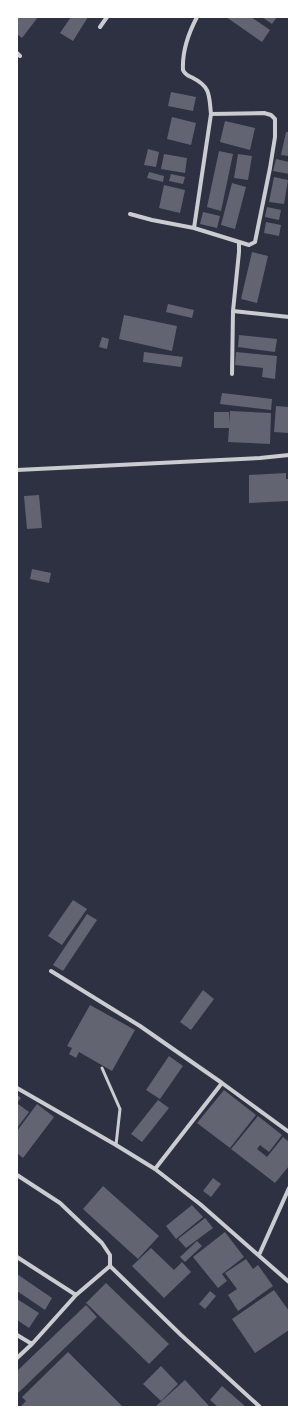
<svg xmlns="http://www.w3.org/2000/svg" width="306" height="1424" font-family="'Roboto Condensed',sans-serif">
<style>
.building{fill:#626471}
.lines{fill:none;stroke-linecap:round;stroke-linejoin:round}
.service{stroke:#caccd0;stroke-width:3}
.minor{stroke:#caccd0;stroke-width:4}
</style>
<rect width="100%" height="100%" fill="#2d3142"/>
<path class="building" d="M18,17H38L22,38L17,34V19Z
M71,17H88L73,41L60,33Z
M226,17H251L270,30L262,42Z
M262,17H277L272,24Z
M171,92L196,97L193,111L168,106Z
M172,117L196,123L191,145L167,139Z
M225,121L255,128L250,150L220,142Z
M286,132H289V156L281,155Z
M148,149L159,152L156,167L144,165Z
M219,151L233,154L221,211L207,207Z
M164,154L187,158L185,173L161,169Z
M238,154L252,156L248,180L234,178Z
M276,159L289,162V174L273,171Z
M149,172L164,176L163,182L147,178Z
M171,174L185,177L183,184L169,181Z
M274,177L288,180L284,204L269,202Z
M232,183L246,187L235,229L221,225Z
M164,185L185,190L180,213L159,208Z
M267,207L281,210L279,220L265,217Z
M203,212L220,216L217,228L200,224Z
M266,222L281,225L279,236L264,233Z
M252,252L268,256L257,303L241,299Z
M168,304L194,310L192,318L166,312Z
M124,315L177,326L172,351L119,339Z
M239,335L277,339L275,352L238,347Z
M102,337L109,339L107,349L99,347Z
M144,352L183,357L181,367L143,362Z
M236,352L277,356L275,379L262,377L263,368L235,365Z
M222,393L272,399L271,410L220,404Z
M276,406L289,407V433L274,432Z
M230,411L271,413L270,444L228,442L229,428H214V412H229V424Z
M286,473V479H289V501L249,503V475Z
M39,495L42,528L27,529L24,496Z
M32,569L51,573L49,583L30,579Z
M73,900L87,909L62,945L48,936Z
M87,914L97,920L63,971L53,965Z
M203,990L214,999L191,1030L180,1022Z
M90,1005L135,1030L112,1071L79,1052L76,1058L69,1054L72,1048L67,1046Z
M169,1056L183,1066L160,1099L146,1090Z
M224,1090L256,1115L230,1148L197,1123Z
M17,1095L21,1098L17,1103Z
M158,1100L169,1108L142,1142L131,1134Z
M18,1104L29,1112L17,1128V1105Z
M37,1104L54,1117L23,1158L17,1153V1131Z
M258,1116L282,1135L269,1152L260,1145L257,1149L267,1157L283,1137L289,1142V1166L275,1183L231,1149Z
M213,1178L221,1184L211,1197L203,1191Z
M103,1186L159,1236L138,1259L83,1209Z
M192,1205L203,1217L176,1239L166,1226Z
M205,1218L213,1228L186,1248L178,1239Z
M225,1232L244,1257L222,1274L227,1281L218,1288L193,1257Z
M197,1241L202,1246L185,1262L180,1257Z
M151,1248L174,1270L182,1262L191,1272L164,1298L132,1266Z
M246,1259L253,1269L258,1265L273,1286L238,1311L228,1295L237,1289L225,1273Z
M17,1274L52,1298L45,1310L17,1291Z
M106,1283L169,1344L149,1364L86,1303Z
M274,1290L289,1311V1330L255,1353L232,1319Z
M210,1291L216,1296L205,1309L199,1304Z
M17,1299L39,1313L29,1328L17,1320Z
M86,1305L97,1317L17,1394V1371Z
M68,1352L123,1407H20L26,1401L22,1397Z
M161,1366L178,1384L161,1401L143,1384Z
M185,1380L210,1407H155Z
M222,1386L246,1407H218L210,1400Z"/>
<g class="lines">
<path class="service" d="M102,1068L120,1109L116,1145"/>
<path class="minor" d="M100,27L107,17
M17,53L20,56
M130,214L152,220L194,228L249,245L255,242L270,168L275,137V119L271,115L264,113L211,114
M194,228L211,114C209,96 211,87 193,78C189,76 185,75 183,70C182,51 188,34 197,17
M239,242V252L233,311L289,317
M232,374L233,311
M17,470L260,458L289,455
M51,971L140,1026L222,1083L289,1132
M17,1088L116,1145L155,1169L200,1204L289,1282
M155,1169L222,1083
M17,1175L60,1203L102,1243L110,1255V1266
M259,1255L289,1188
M17,1257L76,1295
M17,1335L32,1344
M17,1358L32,1344L76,1295L110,1266L181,1335L260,1407"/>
</g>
<rect width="306" height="1424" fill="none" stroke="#ffffff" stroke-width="36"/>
</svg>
